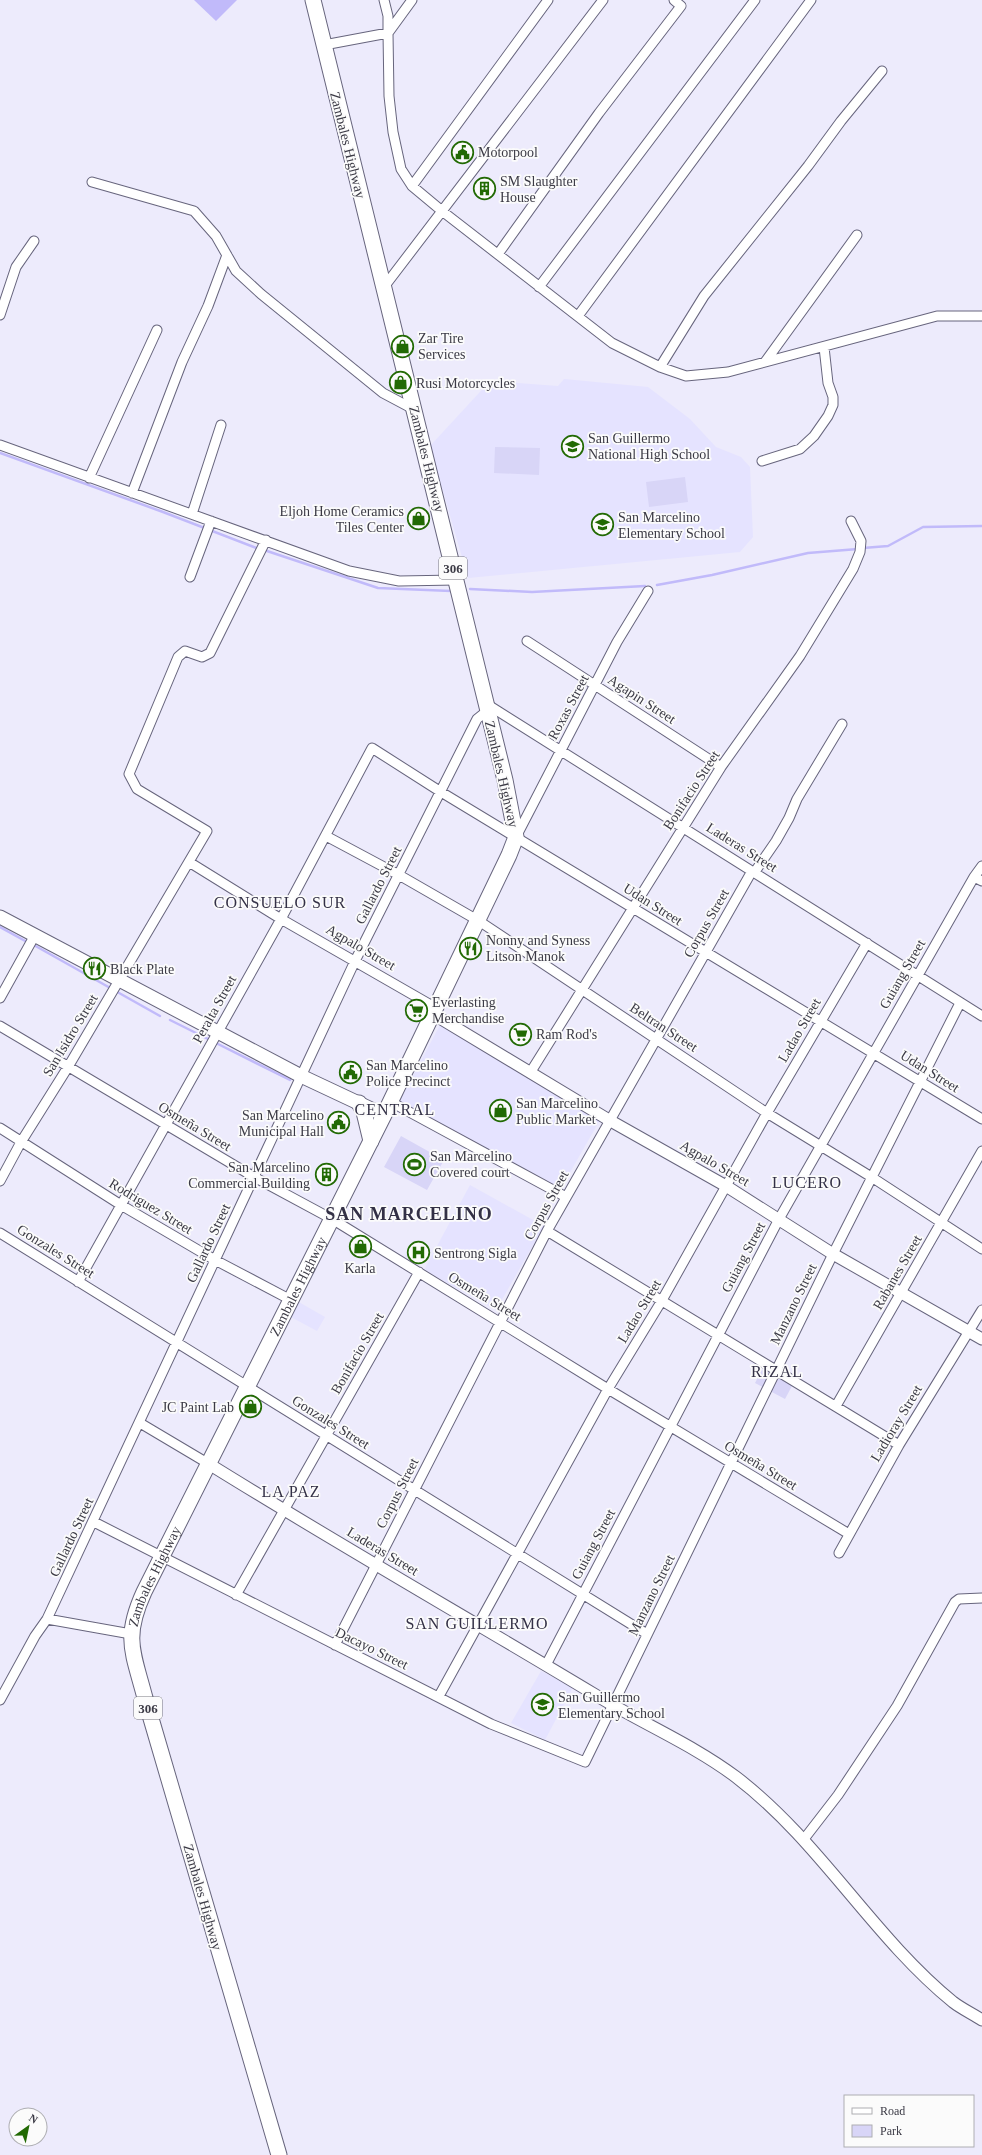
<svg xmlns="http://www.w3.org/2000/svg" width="982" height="2155" font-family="'Times New Roman',serif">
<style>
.built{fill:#e5e3ff}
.green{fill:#d8d5f7}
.water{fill:#c1bafa}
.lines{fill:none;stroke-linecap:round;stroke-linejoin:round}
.stream{stroke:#c1bafa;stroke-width:2.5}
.minor-casing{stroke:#67657d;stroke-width:11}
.tertiary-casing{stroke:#67657d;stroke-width:13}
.secondary-casing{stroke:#67657d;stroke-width:15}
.primary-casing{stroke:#67657d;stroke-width:17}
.minor{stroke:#fff;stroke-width:9}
.tertiary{stroke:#fff;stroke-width:11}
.secondary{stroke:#fff;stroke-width:13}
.primary{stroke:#fff;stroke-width:15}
.labels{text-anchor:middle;stroke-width:3.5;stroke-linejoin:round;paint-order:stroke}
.shield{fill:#fbfbfb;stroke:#75747c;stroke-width:1}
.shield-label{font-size:13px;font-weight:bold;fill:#3b3a45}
.street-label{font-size:14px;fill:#3b3a45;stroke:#fbfbfb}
.poi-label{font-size:14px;fill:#3b3a45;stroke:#fbfbfb;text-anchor:start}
.quarter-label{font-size:16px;letter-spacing:1px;fill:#333046;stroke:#fbfbfb}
.district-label{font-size:18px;font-weight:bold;letter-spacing:1px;fill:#333046;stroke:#fbfbfb}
</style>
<rect width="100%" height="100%" fill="#edebfc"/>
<path class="built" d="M564,379L648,387L690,419L716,447L741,457L750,467L753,537L740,552L468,578L430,446L490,381L558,386Z
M440,1025L600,1120L561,1188L399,1102Z
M470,1185L544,1226L496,1310L424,1270Z
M414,1241L431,1250L423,1264L420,1262L419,1264L405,1256Z
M297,1301L325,1317L317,1331L289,1316Z
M541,1671L573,1687L545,1740L511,1723Z"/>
<path class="green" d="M495,447L540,448L539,475L494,473Z
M685,477L688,502L649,507L646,482Z
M401,1136L444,1160L427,1190L384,1167Z
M763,1368L793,1384L785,1399L755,1383Z"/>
<path class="water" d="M194,0H237L216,21Z"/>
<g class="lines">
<path class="stream" d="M0,453L163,512L259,549
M863,548L888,546L923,527L982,526
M264,550L378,588L451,591
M657,585L712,575L808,553L858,549
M470,589L532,592L645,586
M0,927L27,942
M32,944L160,1016
M170,1020L210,1040
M216,1043L290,1080"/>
<defs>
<path id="minor" d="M412,0L388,33L389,96L393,132L401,169L412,186L442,211L612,343L660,367L686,376L728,372L937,316H982
M324,45L388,33V16L384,0
M92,182L194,211L216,236L236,271L261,294L383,393L415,410
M412,186L548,0
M498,254L599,113L681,6L674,0
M384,287L603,0
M539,287L755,0
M0,315L16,267L34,241
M578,316L811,0
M765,362L857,235
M660,367L704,296L808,166L841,121L882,71
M0,445L349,571L399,581L456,580
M762,461L800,449L814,436L828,416L833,405V397L828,383L824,347
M89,478L157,330
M132,493L182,362L208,306L227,255
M192,514L221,425
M190,577L211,521
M527,641L721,767
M485,703L982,1016
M326,836L399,875L479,921L767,1113L873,1178L982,1249
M516,837L617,642L648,591
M189,862L281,919L436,1008
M754,873L776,841L789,818L797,799L842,724
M974,877L982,866
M0,998L35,935
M0,1026L254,1177L332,1219L608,1389L849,1534
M530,1073L721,767L800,656L853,569L860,552L861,541L851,521
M391,1102L566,1197
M0,1128L121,1205L215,1260L291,1300
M0,1181L21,1142L68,1067L207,831L137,789L129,774L178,657L185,651L202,657L210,653L266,540
M547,1231L899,1445
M0,1233L647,1634
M78,1282L281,919L372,748L441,792L982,1119
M836,1406L982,1151
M140,1423L209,1464
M94,1522L491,1724L585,1762L833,1254L960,1003
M839,1553L899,1445L982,1310
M236,1595L419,1272
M47,1619L131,1634
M335,1645L547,1231L752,871
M546,1665L779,1219L974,877L982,881
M439,1696L608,1389L661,1302L767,1113L867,943
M0,1700L35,1636L47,1619L355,961L477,719L487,711
M804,1839L838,1795L897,1706L955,1602L959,1599L982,1598"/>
<path id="tertiary" d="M433,1014L609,1120L726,1186L833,1254L982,1339
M209,1464C336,1543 466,1617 594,1694C641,1723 692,1744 736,1777C820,1841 872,1936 953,2002C962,2009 973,2014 982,2020"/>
<path id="secondary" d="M0,917L301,1076L384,1115"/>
<g id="primary">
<path d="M359,1103L364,1112L371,1141"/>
<path id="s1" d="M279,2155L145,1698C133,1652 123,1638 144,1592L384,1115L509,855L516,837L505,780L313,0"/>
</g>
</defs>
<use href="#minor" class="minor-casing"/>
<use href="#tertiary" class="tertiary-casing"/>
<use href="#secondary" class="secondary-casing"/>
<use href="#primary" class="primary-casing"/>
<use href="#minor" class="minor"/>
<use href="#tertiary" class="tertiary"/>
<use href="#secondary" class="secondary"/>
<use href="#primary" class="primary"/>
</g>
<defs>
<symbol id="civic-ring" viewBox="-11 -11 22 22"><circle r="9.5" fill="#fbfbfb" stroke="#226a04" stroke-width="1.5"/><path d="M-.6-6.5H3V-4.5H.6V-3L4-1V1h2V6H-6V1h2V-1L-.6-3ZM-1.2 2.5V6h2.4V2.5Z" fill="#226a04"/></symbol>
<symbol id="building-ring" viewBox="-11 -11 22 22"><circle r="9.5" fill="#fbfbfb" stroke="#226a04" stroke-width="1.5"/><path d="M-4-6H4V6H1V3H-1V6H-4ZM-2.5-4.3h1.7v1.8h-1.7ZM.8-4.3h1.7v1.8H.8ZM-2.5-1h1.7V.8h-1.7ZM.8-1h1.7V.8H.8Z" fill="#226a04"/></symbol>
<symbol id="shop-ring" viewBox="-11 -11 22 22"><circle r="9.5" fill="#fbfbfb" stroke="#226a04" stroke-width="1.5"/><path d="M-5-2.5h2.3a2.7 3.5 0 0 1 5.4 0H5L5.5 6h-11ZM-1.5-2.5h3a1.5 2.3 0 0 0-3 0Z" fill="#226a04"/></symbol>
<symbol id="school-ring" viewBox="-11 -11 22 22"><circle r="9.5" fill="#fbfbfb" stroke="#226a04" stroke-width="1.5"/><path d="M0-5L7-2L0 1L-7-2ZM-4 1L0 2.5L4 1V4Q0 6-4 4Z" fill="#226a04"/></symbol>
<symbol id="restaurant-ring" viewBox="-11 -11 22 22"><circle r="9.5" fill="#fbfbfb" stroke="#226a04" stroke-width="1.5"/><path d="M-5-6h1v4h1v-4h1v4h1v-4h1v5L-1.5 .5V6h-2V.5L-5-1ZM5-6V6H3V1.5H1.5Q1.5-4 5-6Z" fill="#226a04"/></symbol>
<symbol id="supermarket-ring" viewBox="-11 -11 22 22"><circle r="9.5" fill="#fbfbfb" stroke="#226a04" stroke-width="1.5"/><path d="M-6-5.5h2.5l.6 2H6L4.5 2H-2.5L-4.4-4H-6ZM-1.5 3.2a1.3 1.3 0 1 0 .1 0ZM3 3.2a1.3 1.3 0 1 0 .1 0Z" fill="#226a04"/></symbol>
<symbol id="stadium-ring" viewBox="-11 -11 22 22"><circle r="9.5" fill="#fbfbfb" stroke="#226a04" stroke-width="1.5"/><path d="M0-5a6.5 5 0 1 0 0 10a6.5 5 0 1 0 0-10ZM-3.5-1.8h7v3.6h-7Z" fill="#226a04"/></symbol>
<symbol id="hospital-ring" viewBox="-11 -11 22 22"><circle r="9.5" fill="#fbfbfb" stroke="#226a04" stroke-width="1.5"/><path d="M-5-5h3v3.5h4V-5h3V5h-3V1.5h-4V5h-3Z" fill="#226a04"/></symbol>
</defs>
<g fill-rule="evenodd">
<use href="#civic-ring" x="450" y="140" width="25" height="25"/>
<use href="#building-ring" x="472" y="176" width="25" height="25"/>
<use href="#shop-ring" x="390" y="334" width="25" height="25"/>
<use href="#shop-ring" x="388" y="370" width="25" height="25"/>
<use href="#school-ring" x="560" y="434" width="25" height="25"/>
<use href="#shop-ring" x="406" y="506" width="25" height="25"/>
<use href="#school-ring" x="590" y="512" width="25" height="25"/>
<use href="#restaurant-ring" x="458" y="936" width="25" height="25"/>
<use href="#restaurant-ring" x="82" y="956" width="25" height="25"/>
<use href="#supermarket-ring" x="404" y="998" width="25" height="25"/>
<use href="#supermarket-ring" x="508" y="1022" width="25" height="25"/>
<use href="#civic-ring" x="338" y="1060" width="25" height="25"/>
<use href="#shop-ring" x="488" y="1098" width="25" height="25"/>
<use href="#civic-ring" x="326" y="1110" width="25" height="25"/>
<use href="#stadium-ring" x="402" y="1152" width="25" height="25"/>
<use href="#building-ring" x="314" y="1162" width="25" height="25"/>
<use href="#shop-ring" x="348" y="1234" width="25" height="25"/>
<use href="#hospital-ring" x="406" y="1240" width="25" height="25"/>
<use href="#shop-ring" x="238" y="1394" width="25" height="25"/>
<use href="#school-ring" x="530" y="1692" width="25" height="25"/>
</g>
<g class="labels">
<g class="shield">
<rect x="439" y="557" width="28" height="22" rx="3"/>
<rect x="134" y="1697" width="28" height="22" rx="3"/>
</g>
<g class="shield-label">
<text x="453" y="573">306</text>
<text x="148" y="1713">306</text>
</g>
<g class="street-label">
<text transform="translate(348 145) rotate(76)" y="5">Zambales Highway</text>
<text transform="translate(427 459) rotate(76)" y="5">Zambales Highway</text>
<text transform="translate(642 699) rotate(33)" y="5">Agapin Street</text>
<text transform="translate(568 707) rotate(-62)" y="5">Roxas Street</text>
<text transform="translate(502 774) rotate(77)" y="5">Zambales Highway</text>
<text transform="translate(691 790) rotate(-57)" y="5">Bonifacio Street</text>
<text transform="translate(742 847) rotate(32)" y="5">Laderas Street</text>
<text transform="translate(378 885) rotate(-63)" y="5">Gallardo Street</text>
<text transform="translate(653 904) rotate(32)" y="5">Udan Street</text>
<text transform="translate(706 923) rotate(-60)" y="5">Corpus Street</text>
<text transform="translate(361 947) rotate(30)" y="5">Agpalo Street</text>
<text transform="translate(902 974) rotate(-60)" y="5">Guiang Street</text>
<text transform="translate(214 1009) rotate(-61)" y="5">Peralta Street</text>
<text transform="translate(664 1027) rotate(33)" y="5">Beltran Street</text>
<text transform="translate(799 1030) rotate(-60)" y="5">Ladao Street</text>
<text transform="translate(70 1035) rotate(-59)" y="5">San Isidro Street</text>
<text transform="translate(930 1071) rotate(32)" y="5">Udan Street</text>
<text transform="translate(195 1126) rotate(31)" y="5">Osmeña Street</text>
<text transform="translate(715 1163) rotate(30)" y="5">Agpalo Street</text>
<text transform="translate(546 1205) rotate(-61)" y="5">Corpus Street</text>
<text transform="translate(151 1206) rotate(31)" y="5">Rodriguez Street</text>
<text transform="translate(208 1243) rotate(-65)" y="5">Gallardo Street</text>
<text transform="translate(56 1251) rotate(32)" y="5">Gonzales Street</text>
<text transform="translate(743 1257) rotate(-62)" y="5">Guiang Street</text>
<text transform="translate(897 1272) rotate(-60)" y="5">Rabanes Street</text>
<text dy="5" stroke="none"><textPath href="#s1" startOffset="928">Zambales Highway</textPath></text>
<text transform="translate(485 1296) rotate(31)" y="5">Osmeña Street</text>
<text transform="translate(793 1304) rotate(-64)" y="5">Manzano Street</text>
<text transform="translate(639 1311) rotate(-59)" y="5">Ladao Street</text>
<text transform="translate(357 1353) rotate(-60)" y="5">Bonifacio Street</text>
<text transform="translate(331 1422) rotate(32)" y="5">Gonzales Street</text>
<text transform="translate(896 1423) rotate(-59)" y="5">Ladioray Street</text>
<text transform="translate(761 1465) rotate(31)" y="5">Osmeña Street</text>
<text transform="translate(397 1493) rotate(-63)" y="5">Corpus Street</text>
<text transform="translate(71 1537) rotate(-65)" y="5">Gallardo Street</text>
<text transform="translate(593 1544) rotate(-62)" y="5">Guiang Street</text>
<text transform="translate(383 1551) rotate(31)" y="5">Laderas Street</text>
<text dy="5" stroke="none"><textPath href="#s1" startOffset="604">Zambales Highway</textPath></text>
<text transform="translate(651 1595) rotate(-64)" y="5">Manzano Street</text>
<text transform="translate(372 1648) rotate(26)" y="5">Dacayo Street</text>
<text transform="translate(203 1897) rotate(74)" y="5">Zambales Highway</text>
</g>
<g class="poi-label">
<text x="478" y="157">Motorpool</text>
<text x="500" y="186">SM Slaughter<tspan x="500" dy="16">House</tspan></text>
<text x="418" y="343">Zar Tire<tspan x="418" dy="16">Services</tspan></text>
<text x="416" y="388">Rusi Motorcycles</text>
<text x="588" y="443">San Guillermo<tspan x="588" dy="16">National High School</tspan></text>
<text x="404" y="516" text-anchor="end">Eljoh Home Ceramics<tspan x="404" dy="16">Tiles Center</tspan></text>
<text x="618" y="522">San Marcelino<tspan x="618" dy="16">Elementary School</tspan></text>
<text x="486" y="945">Nonny and Syness<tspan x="486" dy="16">Litson Manok</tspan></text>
<text x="110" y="974">Black Plate</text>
<text x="432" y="1007">Everlasting<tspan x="432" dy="16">Merchandise</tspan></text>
<text x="536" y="1039">Ram Rod's</text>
<text x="366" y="1070">San Marcelino<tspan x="366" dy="16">Police Precinct</tspan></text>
<text x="516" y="1108">San Marcelino<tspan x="516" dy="16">Public Market</tspan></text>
<text x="324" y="1120" text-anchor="end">San Marcelino<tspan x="324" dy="16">Municipal Hall</tspan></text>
<text x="430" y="1161">San Marcelino<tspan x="430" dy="16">Covered court</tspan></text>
<text x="310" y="1172" text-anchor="end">San Marcelino<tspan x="310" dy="16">Commercial Building</tspan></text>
<text x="434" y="1258">Sentrong Sigla</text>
<text x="360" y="1273" text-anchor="middle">Karla</text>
<text x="234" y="1412" text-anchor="end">JC Paint Lab</text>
<text x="558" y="1702">San Guillermo<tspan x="558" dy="16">Elementary School</tspan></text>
</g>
<g class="quarter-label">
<text x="280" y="908">CONSUELO SUR</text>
<text x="395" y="1115">CENTRAL</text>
<text x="807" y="1188">LUCERO</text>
<text x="777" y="1377">RIZAL</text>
<text x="291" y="1497">LA PAZ</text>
<text x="477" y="1629">SAN GUILLERMO</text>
</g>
<g class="district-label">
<text x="409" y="1220">SAN MARCELINO</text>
</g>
</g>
<rect x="844" y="2095" width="130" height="52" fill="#fbfbfb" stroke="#aeaeb2"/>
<rect x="852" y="2108" width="20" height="6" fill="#ffffff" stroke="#aeaeb2"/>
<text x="880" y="2115" font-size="12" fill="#3b3a45">Road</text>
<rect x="852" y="2125" width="20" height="12" fill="#d8d5f7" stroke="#aeaeb2"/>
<text x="880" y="2135" font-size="12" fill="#3b3a45">Park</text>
<g transform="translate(28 2127) rotate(33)"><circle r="19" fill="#fbfbfb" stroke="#aeaeb2"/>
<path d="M0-3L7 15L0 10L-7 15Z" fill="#226a04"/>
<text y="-6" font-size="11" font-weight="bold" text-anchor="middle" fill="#3b3a45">N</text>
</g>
</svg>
